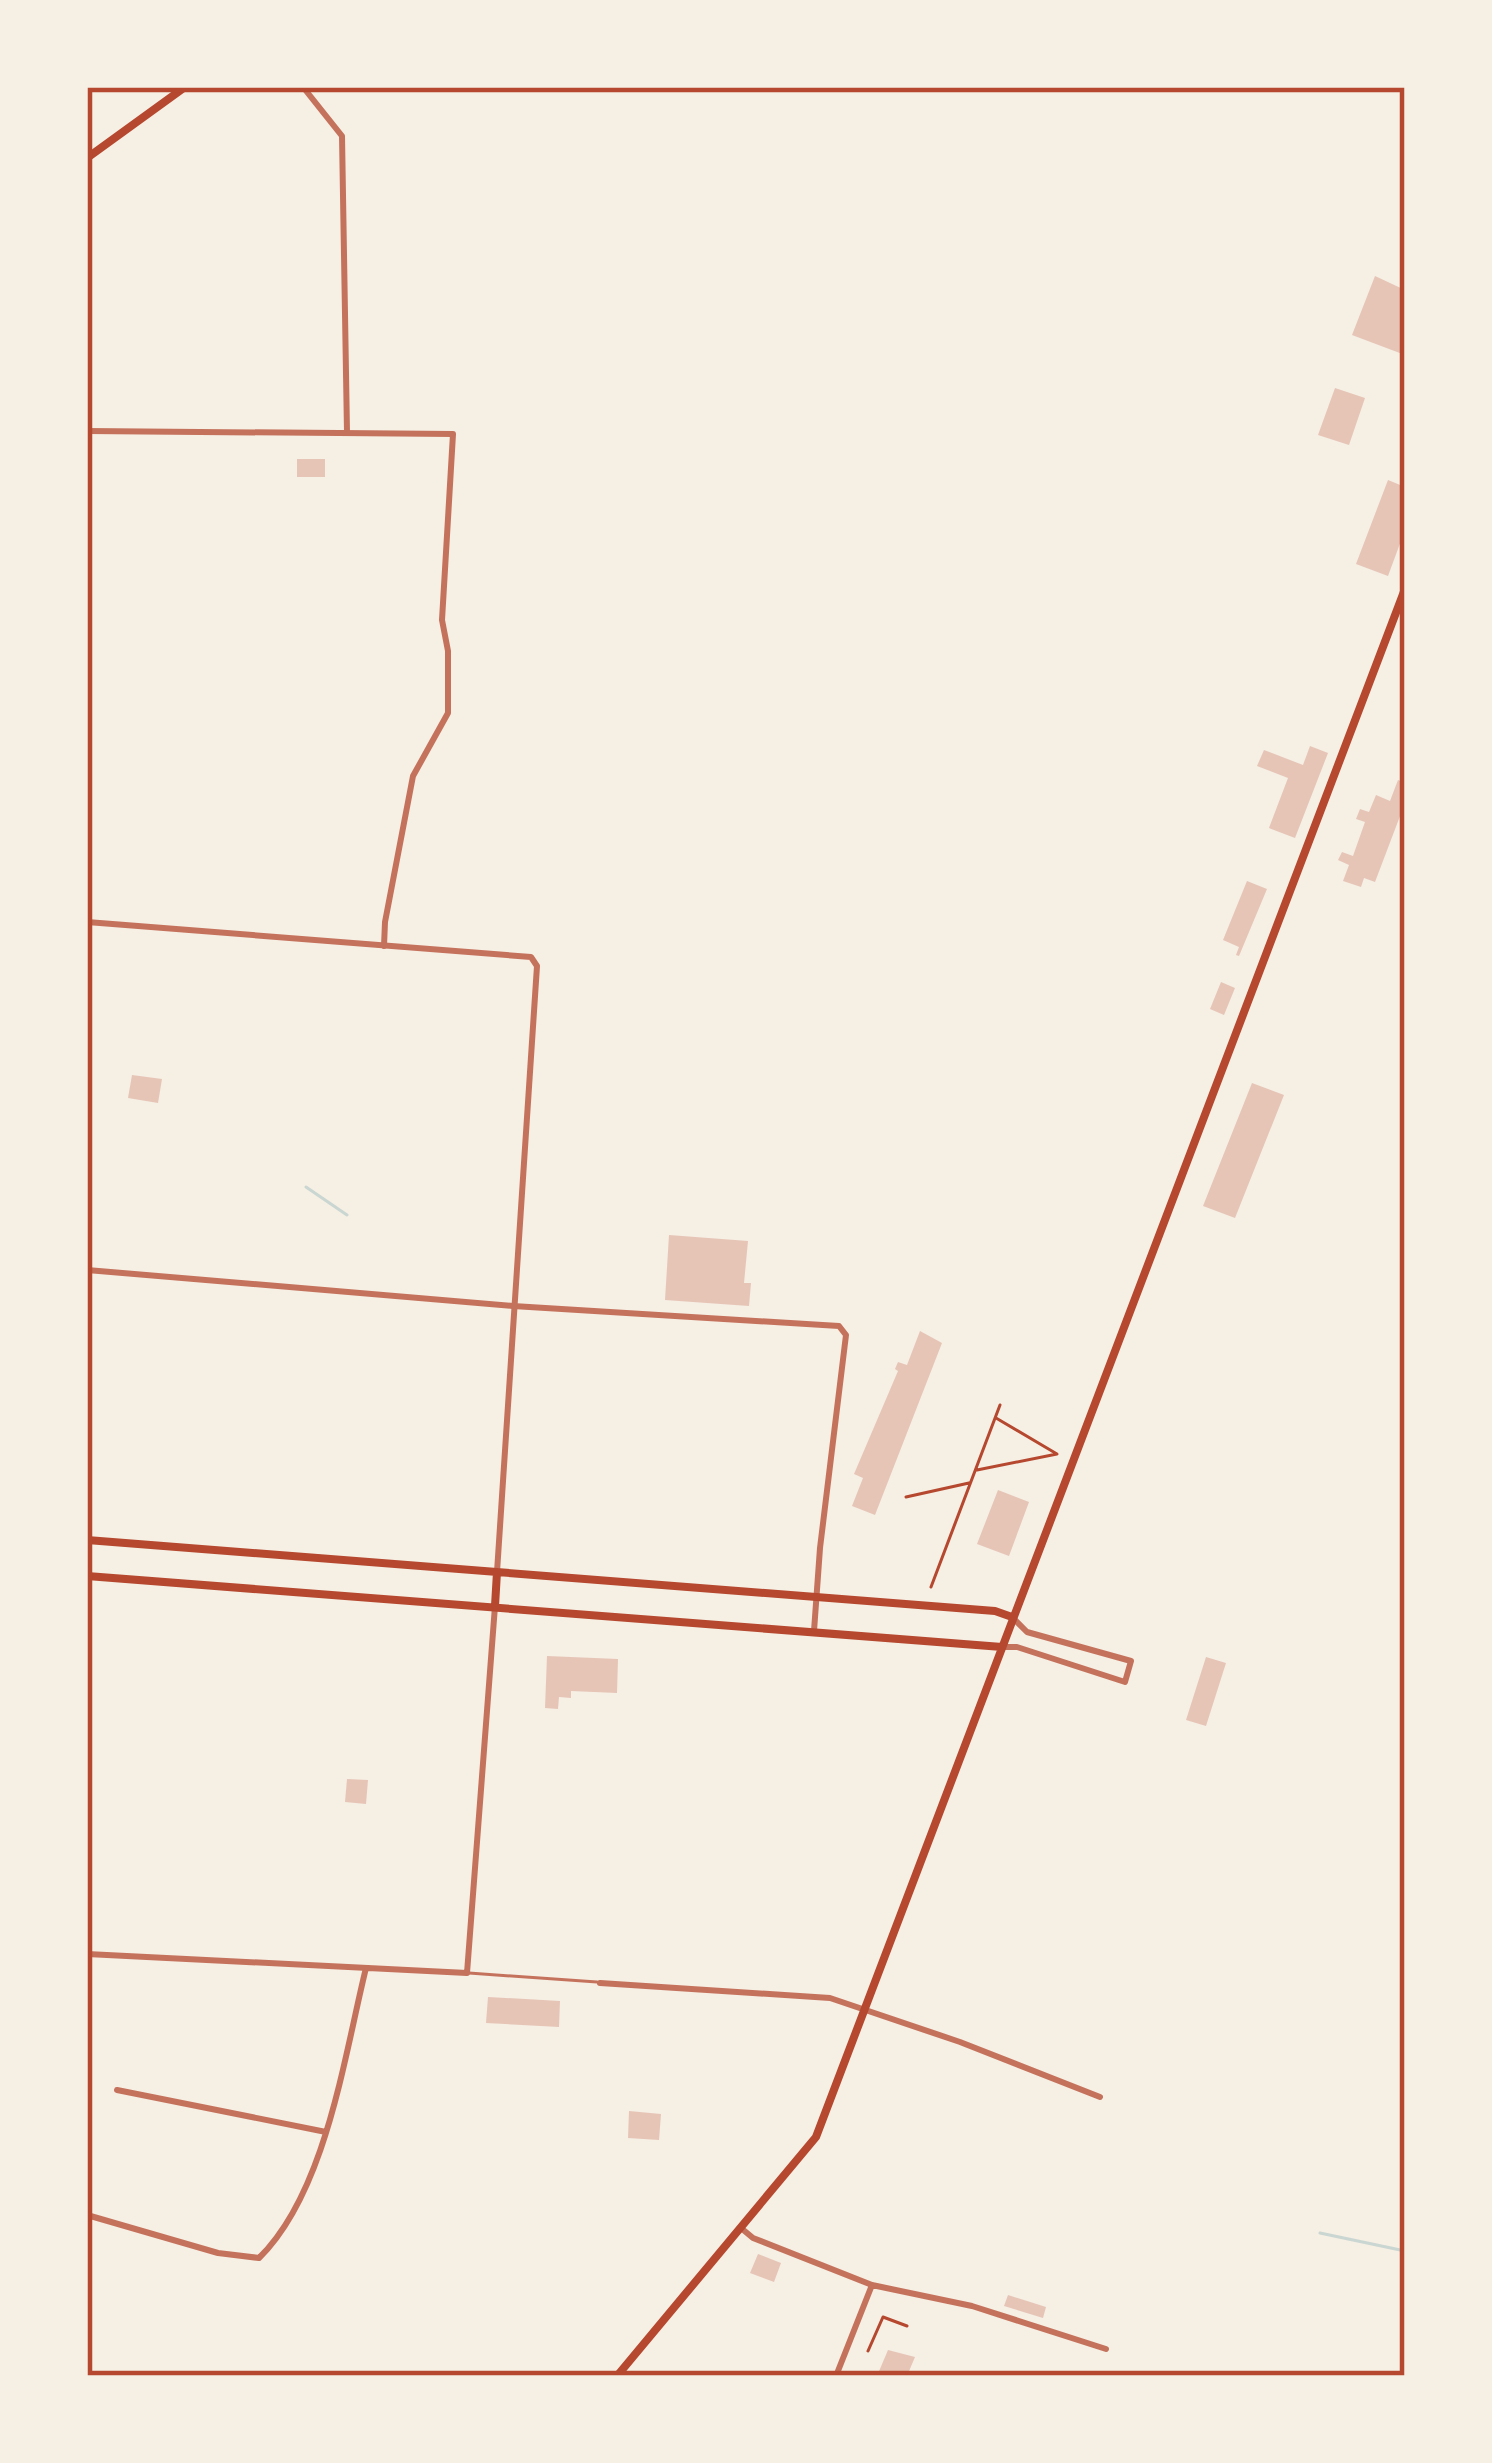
<svg xmlns="http://www.w3.org/2000/svg" width="1492" height="2463" font-family="Rubik,sans-serif">
<style>
.lines{fill:none;stroke-linecap:round;stroke-linejoin:round}
.stream{stroke:#c9d6d2;stroke-width:3}
.building{fill:#e6c5b7}
.path{stroke:#b5482f;stroke-width:3}
.service{stroke:#c5725c;stroke-width:3}
.minor{stroke:#c5725c;stroke-width:6}
.tertiary{stroke:#c5725c;stroke-width:6}
.secondary{stroke:#b5482f;stroke-width:8}
.neatline{fill:none;stroke:#b5482f;stroke-width:4.5}
</style>
<rect width="100%" height="100%" fill="#f6efe4"/>
<g class="lines">
<path class="stream" d="M306,1187L347,1215
M1320,2233L1405,2251"/>
</g>
<path class="building" d="M1375,276L1405,290V355L1352,335Z
M1335,388L1365,398L1349,445L1318,435Z
M297,459H325V477H297Z
M1388,480L1405,487V530L1388,576L1356,564Z
M1310,746L1328,753L1295,838L1269,828L1288,778L1257,766L1264,750L1303,765Z
M1398,780L1405,783V803L1375,882L1364,878L1361,887L1343,881L1349,865L1338,860L1342,852L1353,856L1365,822L1356,819L1360,809L1369,812L1376,795L1390,801Z
M1247,881L1267,889L1239,956L1236,955L1239,947L1223,940Z
M1221,982L1235,988L1224,1015L1210,1009Z
M132,1075L162,1079L158,1103L128,1098Z
M1252,1083L1284,1095L1235,1218L1203,1206Z
M669,1235L748,1241L744,1283H751L749,1306L665,1300Z
M920,1331L942,1343L875,1515L852,1506L863,1478L854,1474L898,1371L895,1369L898,1362L907,1365Z
M998,1490L1029,1502L1009,1556L977,1544Z
M547,1656L618,1659L617,1693L571,1691V1698L559,1697L558,1709L545,1708Z
M1206,1657L1226,1663L1206,1726L1186,1720Z
M347,1779L368,1780L366,1804L345,1802Z
M488,1997L560,2001L559,2027L486,2023Z
M629,2111L661,2114L659,2140L628,2138Z
M758,2254L781,2263L774,2282L750,2273Z
M1008,2295L1046,2307L1043,2318L1004,2306Z
M888,2350L915,2357L907,2376H877Z"/>
<g class="lines">
<path class="path" d="M977,1470L1057,1454L996,1418
M906,1497L969,1483
M931,1587L1000,1405
M868,2351L883,2317L907,2326"/>
<path class="service" d="M469,1973L597,1982"/>
<path class="minor" d="M303,87L342,136L347,432
M87,431L453,434L442,620L448,651V713L413,776L385,922L384,946
M513,1306L839,1326L846,1335L820,1548L814,1631
M1002,1647H1017L1125,1682L1131,1661L1027,1632L1013,1618
M87,1954L467,1973L495,1606
M600,1983L830,1998L960,2042L1100,2097
M117,2090L326,2132
M87,2215L218,2253L259,2258C326,2192 344,2057 366,1968
M741,2228L753,2238L872,2285L972,2306L1106,2349
M836,2376L872,2285"/>
<path class="tertiary" d="M87,922L531,957L537,966L497,1572
M87,1270L513,1306"/>
<path class="secondary" d="M87,158L185,87
M87,1540L995,1611L1012,1617
M87,1576L1002,1647
M495,1606L497,1572
M617,2376L816,2137L1405,589"/>
</g>
<rect width="1492" height="2463" fill="none" stroke="#f6efe4" stroke-width="180"/>
<rect x="90" y="90" width="1312" height="2283" class="neatline"/>
</svg>
